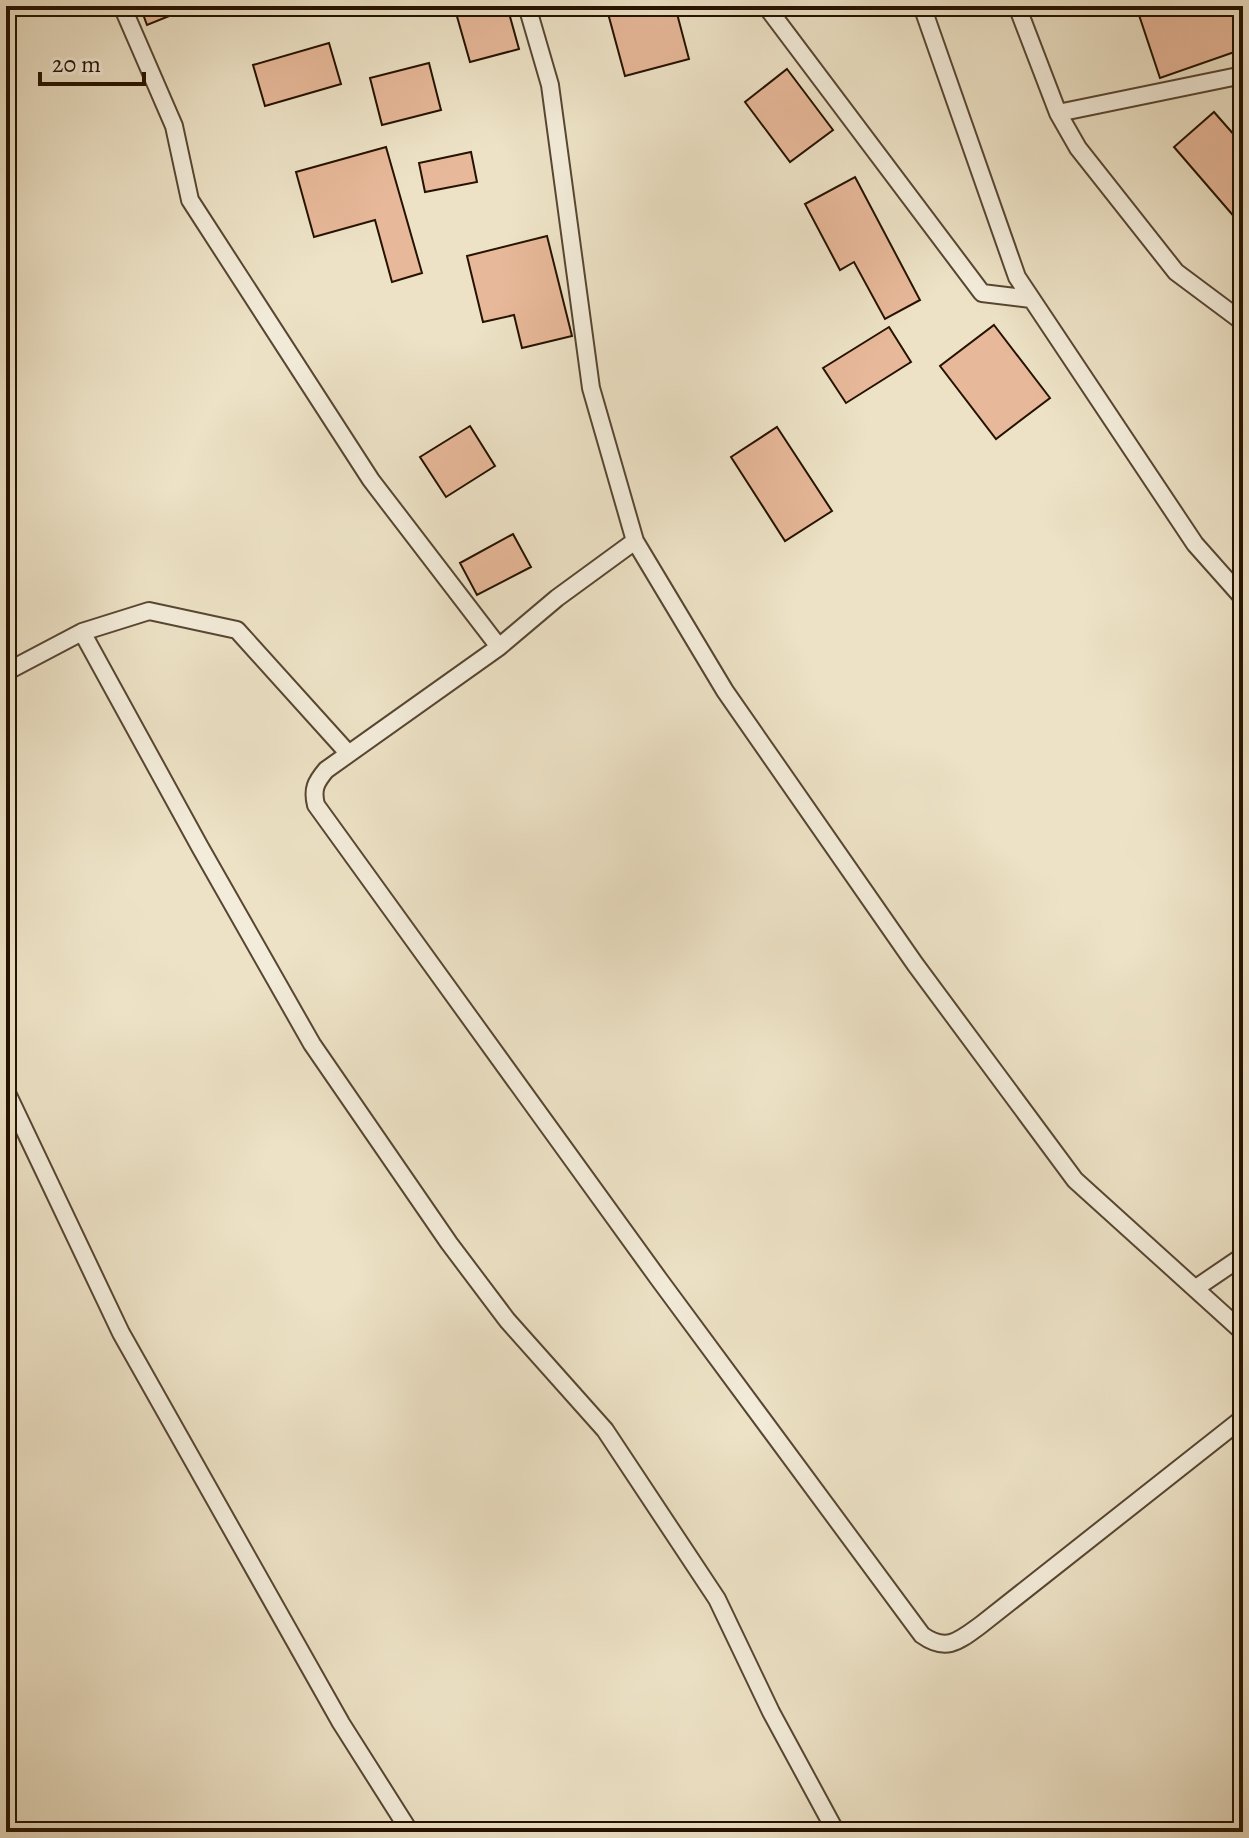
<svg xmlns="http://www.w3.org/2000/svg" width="1249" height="1838" font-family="Alegreya,serif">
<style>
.building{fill:#e7b899;stroke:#251200;stroke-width:2}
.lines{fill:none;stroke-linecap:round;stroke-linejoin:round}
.lane-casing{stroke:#574632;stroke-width:20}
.lane{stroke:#f3ecda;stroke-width:16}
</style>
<rect width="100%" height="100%" fill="#ede2c6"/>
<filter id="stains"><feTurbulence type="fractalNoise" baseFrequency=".0025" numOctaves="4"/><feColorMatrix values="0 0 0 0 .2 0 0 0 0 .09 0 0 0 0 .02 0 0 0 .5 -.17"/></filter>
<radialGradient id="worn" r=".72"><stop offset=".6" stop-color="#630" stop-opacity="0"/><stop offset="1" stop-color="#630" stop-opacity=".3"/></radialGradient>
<path class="building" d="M140,6H194L147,25Z
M243,6H279L245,15Z
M454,6H507L519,49L470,62Z
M606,6H675L689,59L625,76Z
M1136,6H1243V49L1160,78Z
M329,43L341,84L265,106L253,65Z
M429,63L441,110L382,125L370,78Z
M787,69L833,130L790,162L745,102Z
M1214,112L1243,145V227L1174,147Z
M386,147L422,273L392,282L375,220L314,237L296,172Z
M471,152L477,182L425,192L419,163Z
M855,177L920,300L885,319L854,262L840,270L805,204Z
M547,236L572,336L522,348L514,315L483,322L467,256Z
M994,325L1050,398L996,439L940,366Z
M889,327L911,362L846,403L823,368Z
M470,426L495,466L446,497L420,457Z
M777,427L832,511L785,541L731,457Z
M513,534L531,567L477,595L460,563Z"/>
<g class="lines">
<defs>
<path id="lane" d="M122,6L174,126L190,200L371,480L499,647
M527,6L550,85L591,388L635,541L725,691L915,964L1075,1180L1243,1332
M766,6L982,293L1031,299
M922,6L1017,277L1195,544L1243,598
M1017,6L1058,113L1078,148L1176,272L1243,322
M1058,113L1243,75
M635,541L557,598L499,647L326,770C316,782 312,789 316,805L658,1278L922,1635C947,1653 960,1640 982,1624L1243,1418
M6,672L82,632
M348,753L237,630L149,611L82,632L200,847L312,1044L449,1243L507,1320L605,1430L717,1599L771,1712L836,1832
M6,1091L121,1333L341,1723L410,1832
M1196,1288L1243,1256"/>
</defs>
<use href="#lane" class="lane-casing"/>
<use href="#lane" class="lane"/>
</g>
<rect width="1249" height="1838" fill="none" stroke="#ede2c6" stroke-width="32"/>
<rect x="8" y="8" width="1233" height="1822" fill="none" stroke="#251200" stroke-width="4"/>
<rect x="16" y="16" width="1217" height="1806" fill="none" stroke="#251200" stroke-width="2"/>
<path d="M40 72v12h104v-12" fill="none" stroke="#251200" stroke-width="4"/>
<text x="52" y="72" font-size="24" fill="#251200" stroke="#f3ecda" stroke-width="6" paint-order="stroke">20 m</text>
<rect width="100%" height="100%" filter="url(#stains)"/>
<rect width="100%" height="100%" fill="url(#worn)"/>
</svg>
